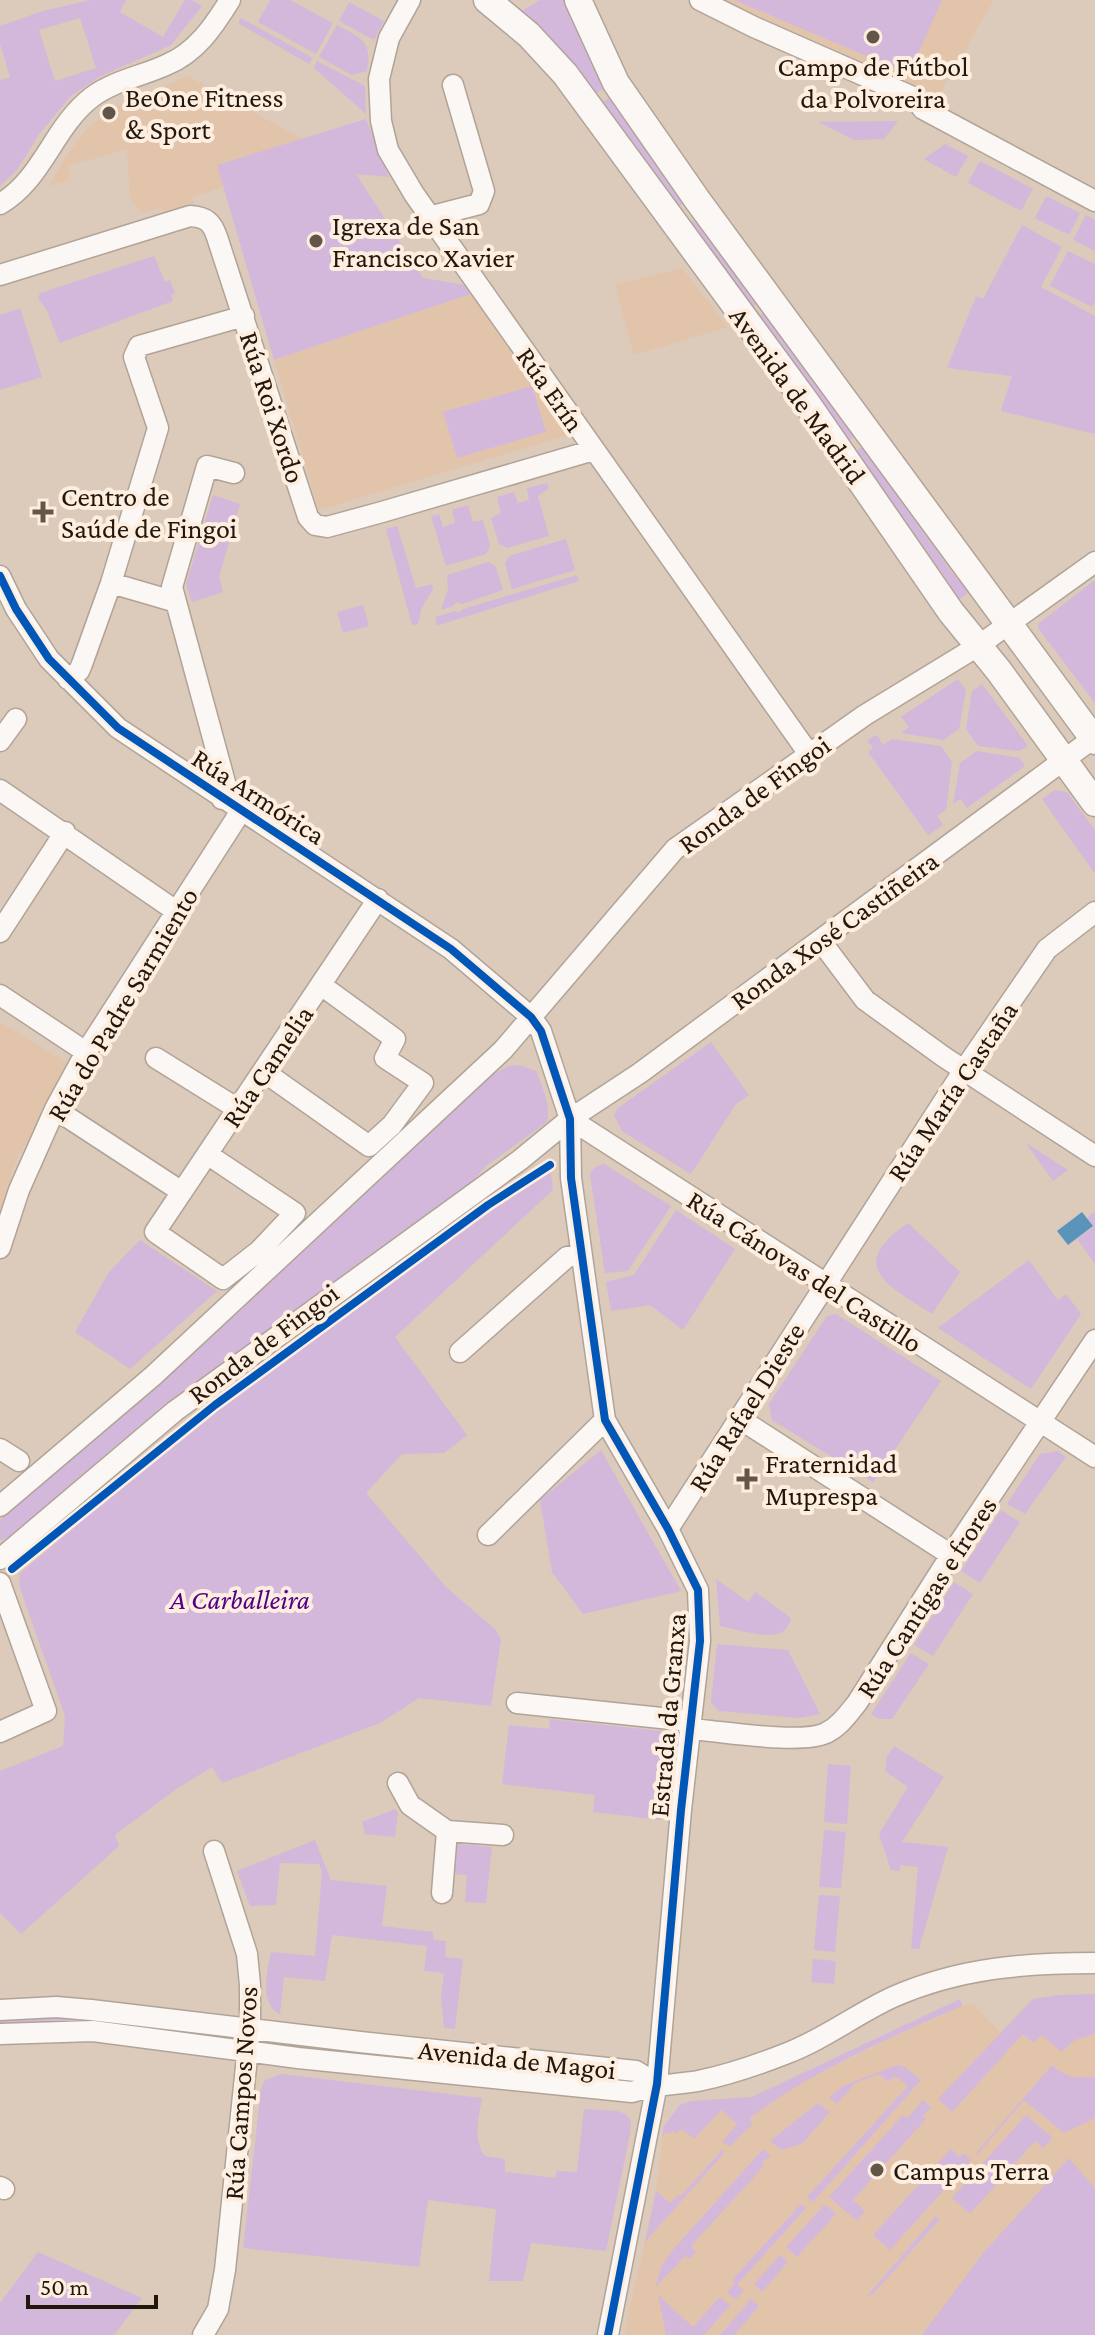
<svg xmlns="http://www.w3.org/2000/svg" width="1095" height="2335" font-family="'Crimson Pro',serif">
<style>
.built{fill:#e2c4ab}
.green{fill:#d3b8dc;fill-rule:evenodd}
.water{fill:#5a94bb}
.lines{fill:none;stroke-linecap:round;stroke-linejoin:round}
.minor-casing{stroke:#b1a497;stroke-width:23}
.tertiary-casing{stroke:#b1a497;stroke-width:29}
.minor{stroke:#faf7f5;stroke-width:20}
.tertiary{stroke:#faf7f5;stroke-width:26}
.cycleway-casing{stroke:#feeedf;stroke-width:13}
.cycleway{stroke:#0057b8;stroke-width:8}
.poi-dot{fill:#635649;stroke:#feeedf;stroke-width:3}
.labels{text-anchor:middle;stroke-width:8;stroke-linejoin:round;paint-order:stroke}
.poi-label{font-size:28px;fill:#22170c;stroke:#feeedf;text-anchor:start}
.street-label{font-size:28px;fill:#22170c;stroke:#feeedf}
.park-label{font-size:28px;font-style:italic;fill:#520088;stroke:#feeedf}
</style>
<rect width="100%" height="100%" fill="#dccaba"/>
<path class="built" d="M724,0H994L938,96Z
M188,76L302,139L218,165L223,187L192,197L196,211L174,218L160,208L142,213L130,199L127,149L69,166V180L49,186L66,157L84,132L101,117L121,104Z
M682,268L728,327L634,355L615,285Z
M471,294L572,434L319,510L274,360Z
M0,1022L72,1066L15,1162L0,1211Z
M1095,1994V2335H624L656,2191L664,2126L786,2091L882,2042L962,2006L973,2004L1000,2032L1033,1999Z"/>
<path class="green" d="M90,0H126L120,12L163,37L185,0H192L202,6L171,45L99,77L71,96L40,133L17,170L0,186V80L10,77L0,44V26L43,11ZM80,18L96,68L55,81L39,30Z
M270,0H290L333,23L316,54L258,22Z
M540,0H569L608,85L593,96L518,13Z
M734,0H942L909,74Z
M349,2L384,21L374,40L339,21Z
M241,18L313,58L309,64L238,23Z
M337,25C363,39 372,41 367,71L352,75L319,57Z
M317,61L365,86L366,114L314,68Z
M615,95L686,201L678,207L599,104Z
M366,119L389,177L356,174L423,278L465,285L471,294L274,360L217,165Z
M898,121L884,139L854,140L818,122Z
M945,144L968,156L956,177L924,159Z
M980,161L1033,189L1021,211L968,183Z
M1046,196L1080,213L1069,235L1035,218Z
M1086,215L1095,220V251L1073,240Z
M694,220L757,304L751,308L691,226V222Z
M1022,225L1062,247L1041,287L1095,316V434L1001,411L1012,376L947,368L976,296L983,299Z
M1068,251L1095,264V301L1092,307L1050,286Z
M154,256L165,282L170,280L175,293L171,295L173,301L60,343L47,311L38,298L40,293Z
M20,308L42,377L0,390V315Z
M764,313L854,437L847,442L757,317Z
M532,386L546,432L457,458L443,412Z
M862,447L957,579L967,581L973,589L956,602L949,593L950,584L854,452Z
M547,483L549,488L538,496L549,536L507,548L499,544L491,518L501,513L497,497L514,492L518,503L529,500L527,488Z
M213,495L240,504L219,577L223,592L192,602L186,584Z
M468,505L473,522L483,520L490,545L486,554L446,566L431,516L439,514L443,527L455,523L452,510Z
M397,526L416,588L432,584L433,589L422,607L418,624L412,625L386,529Z
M566,539L575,570L512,589L505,564L509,556Z
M488,562L496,567L503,590L462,604L457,602L453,606L441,610L448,589L447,575Z
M577,575L579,581L436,626V617L455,611L459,613L463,609Z
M1095,580V703L1038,628V624Z
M363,605L369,626L343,633L337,612Z
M958,679L966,690L959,729L943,740L901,733L909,727L901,717Z
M982,684L1028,746L1019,751L978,746L966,729L972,691Z
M877,735L883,745L892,739L941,746L952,762L946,810L937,816L943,825L928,835L868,752L873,748L867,740Z
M977,751L1019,758L1025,766L967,808L961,799L953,804L960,763Z
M1055,790L1067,792L1095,830V874L1042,799Z
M711,1042L749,1095L736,1104L691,1174L622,1131L614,1115L618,1108Z
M519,1065L536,1071C542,1087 551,1104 547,1122L486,1166L471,1183L155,1417L13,1537L0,1540V1520L187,1357L492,1075L509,1066Z
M1026,1143L1068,1170L1053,1181Z
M604,1164L671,1206L628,1271L605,1273L590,1174L595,1167Z
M550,1168L553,1190L395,1337L467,1435L444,1453L402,1454L366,1493L446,1587L496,1630L501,1639L491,1706L419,1698L380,1723L222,1783L212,1767L175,1790L115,1835L119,1846L21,1934L0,1913V1771L63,1746L65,1716L20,1588L19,1574L212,1410L486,1208L508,1199Z
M676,1210L735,1249L683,1330L650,1305L611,1311L606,1282L634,1275Z
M1095,1211V1264L1077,1239L1093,1227L1087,1218Z
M908,1223L960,1272L932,1314C890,1286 844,1267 908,1223Z
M140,1240L217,1291L130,1369L75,1332L109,1272Z
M1029,1260L1058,1300L1066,1294L1081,1314L1031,1389L938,1328Z
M836,1314L941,1381L873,1482L772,1420L769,1404L827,1316Z
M601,1450L681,1591L583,1614L552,1572L540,1500Z
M1058,1451L1066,1457L1025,1514L1007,1504L1040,1454Z
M1001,1510L1020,1522L980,1583L961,1571Z
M716,1579L748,1602L755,1592L791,1618C789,1624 787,1631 780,1633C763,1639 737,1629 720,1626Z
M954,1582L973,1594L933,1656L914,1645Z
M717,1644L788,1650L820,1714L799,1718L719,1711L711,1702Z
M911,1653L929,1664L892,1719H879L871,1714Z
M550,1719L670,1732L661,1820L593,1812L595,1795L502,1784L509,1725L549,1729Z
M894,1746L944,1777L902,1842L948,1847L919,1949H911L918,1867L900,1865V1871L891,1870L879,1834L908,1787L885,1771L887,1756Z
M828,1764L851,1766L847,1824L824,1822Z
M395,1809L398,1812L395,1837L365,1834L362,1822Z
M824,1830L846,1832L841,1888L819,1887Z
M315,1840L331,1880L387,1886L382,1926L433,1932L434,1940L446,1941L445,1957L463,1959L455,2029L444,2028L441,1998L444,1973L424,1971L427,1946L332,1935L325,1981L284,1977L280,2014C259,2005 267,1970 271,1952L315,1956L322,1872L319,1864L280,1863L276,1905L250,1906L237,1871Z
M458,1844L492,1847L486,1903L465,1902L467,1875L453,1874Z
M819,1895L840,1896L835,1952L814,1950Z
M813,1959L836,1961L834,1984L811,1982Z
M1095,1994V2034L1075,2040L1061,2052L1042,2035L1033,2043L1023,2034L952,2112L938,2099L1033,1999L1058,1995Z
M960,1999L962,2006C889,2038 814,2070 750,2118L752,2125L730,2146L722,2142L737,2124L721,2110L694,2139L682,2129L676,2134L673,2131L670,2133L667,2132L662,2137L664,2126L680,2105L691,2101L752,2097Z
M65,2016L208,2033L204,2035L118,2027L0,2030V2017Z
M897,2065L905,2067L921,2080L813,2202L807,2197L908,2086L895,2076L888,2082L879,2074L855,2083L837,2104L829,2097L843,2086Z
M1052,2065C1067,2078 1075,2078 1095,2077V2118L1064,2133L1024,2100L978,2154L976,2153Z
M281,2074L482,2098C479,2117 472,2140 485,2156L505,2159V2172L555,2178L557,2171L577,2172L584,2109L617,2111L626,2114L631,2122L630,2134L606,2251L531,2243L523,2281H489L496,2209L428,2200L419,2267L243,2248L261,2090L264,2081Z
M923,2100L931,2107L923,2116L926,2119L853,2200L865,2211L857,2221L829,2197L903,2115L907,2118Z
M818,2103L830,2112L802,2144L781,2150L770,2141Z
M1026,2115L1053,2138L1043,2148L1035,2141L970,2214L952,2198Z
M763,2149L771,2156L762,2162L764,2166L691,2246L696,2252L690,2259L685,2256L655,2288L662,2265L671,2252Z
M951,2149L960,2157L964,2153L971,2160L890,2250L873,2235Z
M722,2150L725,2152L645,2242L656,2191L670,2203L678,2195L681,2196Z
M1069,2158L1095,2188V2335H922L985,2251Z
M801,2204L806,2208L737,2285L744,2290L735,2300L727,2292L735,2283L732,2280Z
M825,2204L836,2214L797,2257L786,2247Z
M936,2216L940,2219L873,2294L867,2296Z
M38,2252L142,2298L114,2335H0V2303Z
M780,2255L788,2262L762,2292L754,2284Z
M658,2295L693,2327L720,2297L730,2305L704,2335H666Z
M751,2299L759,2306L734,2335H720Z"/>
<path class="water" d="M1082,1212L1093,1226L1068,1245L1057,1231Z"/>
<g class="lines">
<defs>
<path id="minor" d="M410,0L389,38L379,79L381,121L388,150L414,194L809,754
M700,0L754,27L915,98L923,109L1095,201
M0,204C43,179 53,127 92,97C113,81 142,76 166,65C196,53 214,26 230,0
M429,217L479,204L484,191L453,85
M0,275L190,216C206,217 212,222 217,237L308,517L315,525L327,527L382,512L594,450
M0,576L16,609L49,659L118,728L451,949L531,1017L541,1031L570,1119L571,1178L605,1420L668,1529L698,1590L700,1641L681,1810L657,2084L608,2335
M111,583L176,602
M68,679L79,671L82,664L111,583L158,428L134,357L139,346L244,316
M0,741L16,719
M0,790L176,911
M222,799L226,786L172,587L207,466L234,473
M0,932L65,832
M820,940L865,1000L944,1057L1095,1156
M0,995L86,1052
M156,1058L238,1109
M263,1071L369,1146L392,1125L423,1083L385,1058L395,1039L321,985
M55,1109L182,1192
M570,1119L1095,1457
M207,1154L295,1213L259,1251L223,1279L155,1232L378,899
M0,1248L19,1190L55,1109L86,1052L241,811
M460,1352L567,1257L581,1254
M740,1419L951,1555
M0,1449L19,1461
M0,1506L153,1376L503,1050L675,849L865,715L978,646L1095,562
M668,1529L964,1070L1047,949L1095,912
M488,1535L605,1420
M0,1559L175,1411L520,1160L570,1119L640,1073L1095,737
M0,1583L46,1711L0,1732
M517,1703L690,1721
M689,1729C722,1731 800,1745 826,1733C840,1726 848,1714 857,1703L951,1555L1095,1340
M398,1783L410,1805L447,1831L442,1893
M447,1831L503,1835
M0,2010L56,2007L91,2010L360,2042L636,2071L657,2084
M0,2034L93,2031L298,2058L632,2092C657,2084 673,2085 698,2081C728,2075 757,2065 785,2054C823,2040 856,2014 893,1997C959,1968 1024,1963 1095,1963
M0,2187L4,2189
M203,2335L218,2309L225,2270L250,2028V1985L247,1954L214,1851"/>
<path id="tertiary" d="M487,0L529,35L565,74L806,402L951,612L999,671L1095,803
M578,0L616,83L698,201L1095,741"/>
</defs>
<use href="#minor" class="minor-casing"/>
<use href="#tertiary" class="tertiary-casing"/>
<use href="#minor" class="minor"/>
<use href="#tertiary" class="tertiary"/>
<defs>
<path id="cycleway" d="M0,576L16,609L49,659L118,728L451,949L531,1017L541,1031L570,1119L571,1178L605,1420L668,1529L698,1590L700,1641L681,1810L657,2084L608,2335
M12,1569L215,1405L488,1205L550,1165"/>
</defs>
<use href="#cycleway" class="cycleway-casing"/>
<use href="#cycleway" class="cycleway"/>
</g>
<g class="poi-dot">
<circle cx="873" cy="37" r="8"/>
<circle cx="109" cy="113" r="8"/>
<circle cx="316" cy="241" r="8"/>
<path d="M39 500h8v8h8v8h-8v8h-8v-8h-8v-8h8z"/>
<path d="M743 1467h8v8h8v8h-8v8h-8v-8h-8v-8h8z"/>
<circle cx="877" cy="2170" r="8"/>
</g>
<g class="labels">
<g class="poi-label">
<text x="873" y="76" text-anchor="middle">Campo de Fútbol<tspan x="873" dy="32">da Polvoreira</tspan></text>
<text x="125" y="107">BeOne Fitness<tspan x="125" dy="32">&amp; Sport</tspan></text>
<text x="332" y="235">Igrexa de San<tspan x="332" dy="32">Francisco Xavier</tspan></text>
<text x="61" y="506">Centro de<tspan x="61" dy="32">Saúde de Fingoi</tspan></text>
<text x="765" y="1473">Fraternidad<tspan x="765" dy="32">Muprespa</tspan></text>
<text x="893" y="2180">Campus Terra</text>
</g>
<g class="street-label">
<text transform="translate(551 389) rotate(55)" y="10">Rúa Erín</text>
<text transform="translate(798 395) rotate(54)" y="10">Avenida de Madrid</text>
<text transform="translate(273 407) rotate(72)" y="10">Rúa Roi Xordo</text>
<text transform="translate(754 794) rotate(-36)" y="10">Ronda de Fingoi</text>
<text transform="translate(259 796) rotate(33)" y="10">Rúa Armórica</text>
<text transform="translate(834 930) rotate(-36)" y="10">Ronda Xosé Castiñeira</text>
<text transform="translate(122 1004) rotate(-59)" y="10">Rúa do Padre Sarmiento</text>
<text transform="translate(267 1066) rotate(-56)" y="10">Rúa Camelia</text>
<text transform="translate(952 1091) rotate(-56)" y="10">Rúa María Castaña</text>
<text transform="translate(805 1271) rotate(33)" y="10">Rúa Cánovas del Castillo</text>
<text transform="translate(263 1343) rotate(-37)" y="10">Ronda de Fingoi</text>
<text transform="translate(746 1407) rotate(-58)" y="10">Rúa Rafael Dieste</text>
<text transform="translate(926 1597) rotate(-57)" y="10">Rúa Cantigas e frores</text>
<text transform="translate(667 1715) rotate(-85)" y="10">Estrada da Granxa</text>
<text transform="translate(517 2059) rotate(6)" y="10">Avenida de Magoi</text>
<text transform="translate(240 2093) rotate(-86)" y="10">Rúa Campos Novos</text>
</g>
<g class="park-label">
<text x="240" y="1609">A Carballeira</text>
</g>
</g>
<path d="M28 2295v12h128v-12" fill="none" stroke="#22170c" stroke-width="4"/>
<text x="40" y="2295" font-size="24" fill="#22170c" stroke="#feeedf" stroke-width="6" paint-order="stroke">50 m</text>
</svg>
